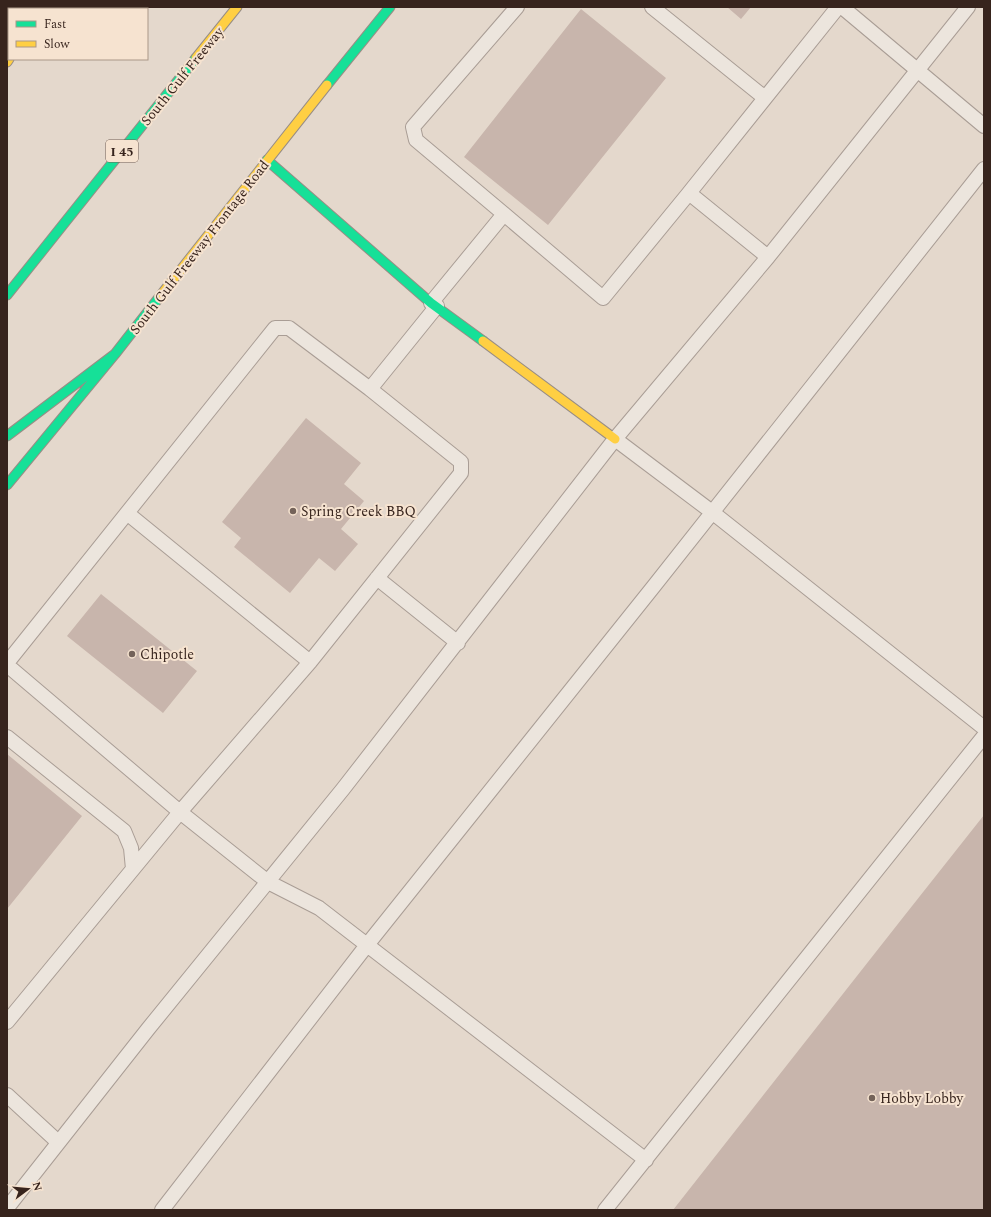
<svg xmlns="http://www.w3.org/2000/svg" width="991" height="1217" font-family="Spectral,serif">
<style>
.building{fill:#c8b5ac}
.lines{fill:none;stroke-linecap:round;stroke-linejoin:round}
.lane-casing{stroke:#a99d95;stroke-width:16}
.fast-casing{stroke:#988d85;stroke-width:11}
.slow-casing{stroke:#988d85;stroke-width:11}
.lane{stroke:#ece5dd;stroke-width:14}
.fast{stroke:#16e098;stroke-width:9}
.slow{stroke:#ffcf43;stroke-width:9}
.poi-dot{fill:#74635a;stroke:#f6e3d0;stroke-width:1.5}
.labels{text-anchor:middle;stroke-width:4;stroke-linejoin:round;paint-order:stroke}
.shield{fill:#f6e3d0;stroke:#705d53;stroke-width:1}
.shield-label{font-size:13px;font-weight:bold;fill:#37241d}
.street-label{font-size:14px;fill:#37241d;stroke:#f6e3d0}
.poi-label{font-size:14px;fill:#37241d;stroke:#f6e3d0;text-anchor:start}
</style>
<rect width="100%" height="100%" fill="#e4d8cc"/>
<path class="building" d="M727,7H751L741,19Z
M581,9L666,78L548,225L464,157Z
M306,418L361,463L344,484L364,501L341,529L358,544L335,571L319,558L290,593L234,547L241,538L222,522Z
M101,594L197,671L163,713L67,636Z
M7,754L82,816L7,909Z
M984,815V1210H673L901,920Z"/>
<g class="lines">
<defs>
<path id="lane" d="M652,7L765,98
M842,7L984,126
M504,214L416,140L413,127L517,7
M768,257L689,193L838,7
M431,303L504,214L603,298L689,193
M437,306L370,389L461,462V473L310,662L180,812L268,882L319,908L646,1160
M615,439L712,512L984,728
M127,513L310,662
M377,578L458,643
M7,663L275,328H289L370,389
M7,665L180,812L7,1022
M7,737L124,831L131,848L133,869
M7,1095L58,1142
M7,1208L148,1029L343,789L615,439L768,257L968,7
M162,1210L367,945L654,586L984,169
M605,1210L984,736"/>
<path id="fast" d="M47,9L49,7
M327,85L390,7
M267,160L431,303L483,341
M7,295L196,58
M7,436L115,354
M7,485L115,354L161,295"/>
<path id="slow" d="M196,58L237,7
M7,62L9,59
M161,295L327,85
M483,341L615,439"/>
</defs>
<use href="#lane" class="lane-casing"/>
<use href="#fast" class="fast-casing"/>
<use href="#slow" class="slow-casing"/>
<use href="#lane" class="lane"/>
<use href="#fast" class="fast"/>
<use href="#slow" class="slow"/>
</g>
<g class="poi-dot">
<circle cx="293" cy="511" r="4"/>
<circle cx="132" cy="654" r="4"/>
<circle cx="872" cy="1098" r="4"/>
</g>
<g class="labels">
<rect class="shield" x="106" y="140" width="32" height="22" rx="3"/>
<g class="shield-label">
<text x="122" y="156">I 45</text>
</g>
<g class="street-label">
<text transform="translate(182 76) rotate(-51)" y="5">South Gulf Freeway</text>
<text transform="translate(199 247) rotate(-52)" y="5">South Gulf Freeway Frontage Road</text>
</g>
<g class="poi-label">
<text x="301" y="516">Spring Creek BBQ</text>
<text x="140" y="659">Chipotle</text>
<text x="880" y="1103">Hobby Lobby</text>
</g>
</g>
<rect width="991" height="1217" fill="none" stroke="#37241d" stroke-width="16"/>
<rect x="8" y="8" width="140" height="52" fill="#f6e3d0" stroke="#aa9788"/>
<rect x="16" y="21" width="20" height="6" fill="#16e098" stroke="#aa9788"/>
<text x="44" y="28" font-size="12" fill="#37241d">Fast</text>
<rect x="16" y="41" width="20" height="6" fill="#ffcf43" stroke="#aa9788"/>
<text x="44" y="48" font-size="12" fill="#37241d">Slow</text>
<g transform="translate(28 1189) rotate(74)" stroke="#f6e3d0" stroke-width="3" paint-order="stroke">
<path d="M0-3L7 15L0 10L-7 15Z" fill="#37241d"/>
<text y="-6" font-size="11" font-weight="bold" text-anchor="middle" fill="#37241d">N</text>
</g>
</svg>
